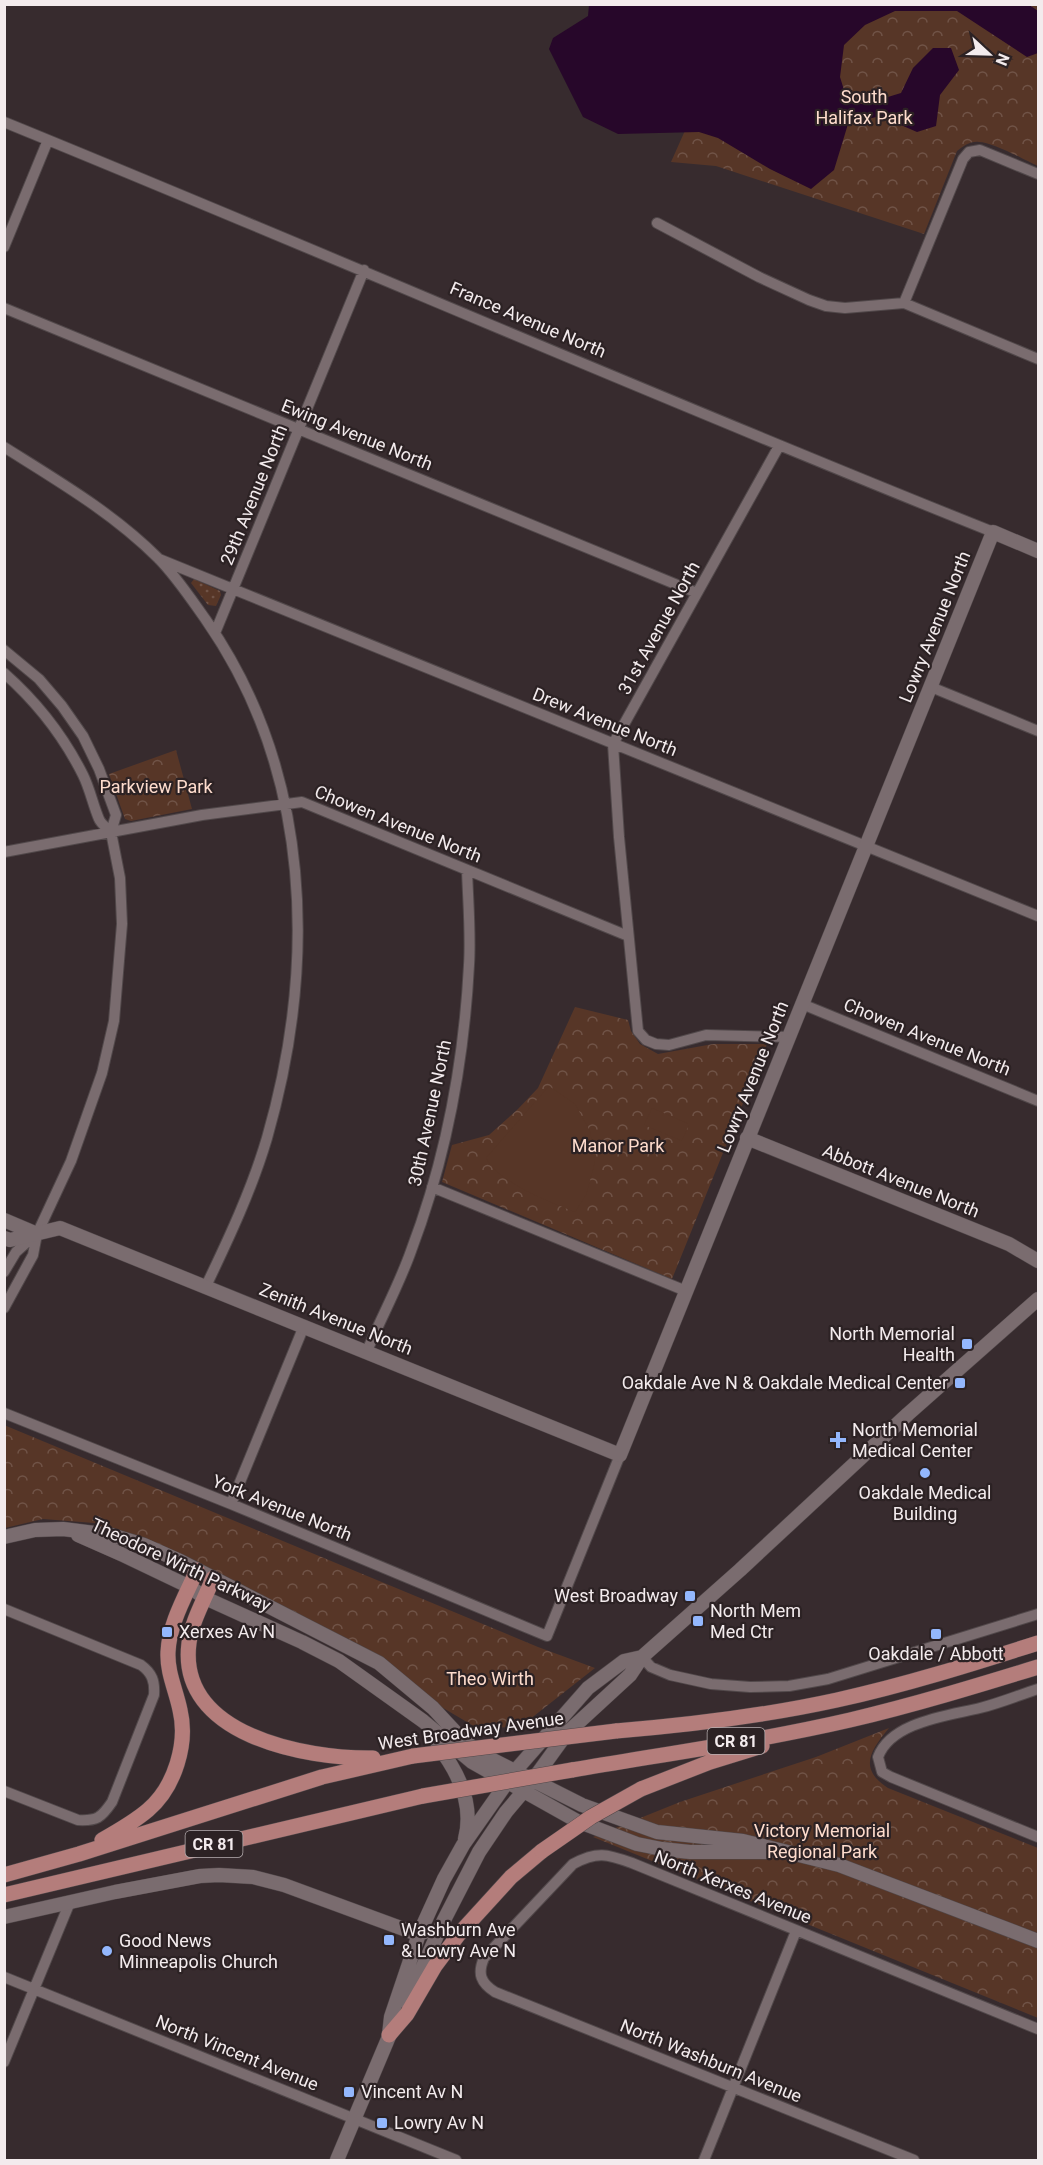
<svg xmlns="http://www.w3.org/2000/svg" width="1043" height="2165" font-family="Roboto,sans-serif">
<style>
.grass{fill:url(#grass-dots)}
.park{fill:url(#park-crowns)}
.pitch{fill:#573627}
.water{fill:#27072a}
.lines{fill:none;stroke-linecap:round;stroke-linejoin:round}
.street-casing{stroke:#51484a;stroke-width:12}
.secondary-casing{stroke:#51484a;stroke-width:15}
.primary-casing{stroke:#51484a;stroke-width:16}
.street{stroke:#7a6c6f;stroke-width:10}
.secondary{stroke:#7a6c6f;stroke-width:14}
.primary{stroke:#b47d7b;stroke-width:15}
.primary-bridge-casing{stroke:#51484a;stroke-width:16;stroke-linecap:butt}
.primary-bridge{stroke:#b47d7b;stroke-width:15}
.poi-dot{fill:#93b7fd;stroke:#2c2224;stroke-width:2}
.labels{text-anchor:middle;stroke-width:4.5;stroke-linejoin:round;paint-order:stroke}
.shield{fill:#2c2224;stroke:#b7afb1;stroke-width:1.5}
.shield-label{font-size:16px;font-weight:bold;fill:#f3ebed}
.park-label{font-size:18px;fill:#fedccd;stroke:#2c2224}
.street-label{font-size:18px;fill:#f3ebed;stroke:#2c2224}
.poi-label{font-size:18px;fill:#f3ebed;stroke:#2c2224;text-anchor:start}
</style>
<defs>
<pattern id="grass-dots" width="8" height="8" patternUnits="userSpaceOnUse" patternTransform="scale(1.5)"><rect width="8" height="8" fill="#573627"/><path d="M2 2h.1M6 6h.1" fill="none" stroke="#705347" stroke-width="1.8" stroke-linecap="round"/></pattern>
<pattern id="park-crowns" width="20" height="18" patternUnits="userSpaceOnUse" patternTransform="scale(1.5)"><rect width="20" height="18" fill="#573627"/><path d="M2 6a3 3 0 1 1 6 0M12 15a3 3 0 1 1 6 0" fill="none" stroke="#705347"/></pattern>
</defs>
<rect width="100%" height="100%" fill="#372b2e"/>
<path class="grass" d="M194,579L220,591L221,595L216,606L208,605L191,583Z"/>
<path class="park" d="M741,5H1038V166C1025,160 992,142 979,142C970,141 964,146 957,151L924,234L716,166L671,162Z
M176,750L192,809L131,821L125,819L109,774Z
M575,1007L628,1020L631,1031L640,1044L658,1054L713,1044H767L672,1279L442,1182L452,1145L489,1135L518,1109L538,1088Z
M4,1425L538,1647L595,1668L520,1727L477,1728L191,1559L144,1545L94,1523L43,1519L5,1528Z
M889,1728C869,1752 859,1769 888,1788L1038,1848V2018L593,1837L680,1802L816,1757Z"/>
<path class="pitch" d="M549,1086L575,1104L590,1131L595,1162L586,1195L575,1212C550,1202 499,1183 486,1158Z
M652,1108L689,1124L682,1141L644,1125Z"/>
<path class="water" d="M1028,4L1038,11V53L1027,57L957,11H895L865,25L844,45L840,77L848,103L865,104L901,93L913,68L933,48H951L959,70L940,95L936,126L917,132L894,122L876,117L848,124L834,170L811,189L770,169L718,138L699,132L618,134L583,117L549,49L553,38L588,16L589,5Z"/>
<g class="lines">
<defs>
<path id="street" d="M4,122C335,257 662,400 993,532
M657,223L759,277L809,300L826,306L845,308L904,303L1038,359
M4,247L48,140
M904,303L963,159L969,152L980,150L1038,174
M4,308L697,593
M779,446L613,744L619,837L638,1031L646,1040L656,1044L669,1045L706,1035L789,1037
M4,447C58,481 113,513 158,558C176,576 191,599 206,620C312,772 317,964 267,1138C252,1189 229,1238 206,1286
M159,559L1038,916
M215,633L364,270
M4,650L39,679L62,706L83,736L99,769L116,815L111,832L120,878L122,924L114,1021L102,1073L71,1161L37,1234L33,1255L4,1308
M4,673C38,703 63,735 83,775C90,789 93,805 99,819C101,824 107,828 111,832
M931,687L1038,731
M4,852L202,815L302,802L628,936
M802,1004L1038,1101
M432,1187L686,1291
M4,1272L16,1252L36,1234
M367,1351C381,1318 399,1285 411,1251C445,1161 464,1062 469,965C471,934 468,901 467,870
M4,1413L231,1504L547,1636L620,1455
M231,1504L304,1326
M4,1609L141,1665C152,1673 155,1681 154,1695L112,1802C101,1818 97,1821 78,1820L4,1791
M642,1657L651,1667L670,1675L711,1684L750,1687L789,1686L828,1679L1038,1614
M1038,1689C1019,1695 1000,1703 980,1708C947,1716 891,1722 878,1757L882,1772L891,1777L1038,1837
M4,1977L456,2160
M4,2062L70,1902
M704,2160L796,1931
M914,2160L495,1992C481,1983 477,1974 484,1958L573,1864C597,1851 607,1854 632,1863L1038,2029"/>
<path id="secondary" d="M747,1138L1009,1244L1038,1261
M4,1220L37,1234
M4,1238L10,1240L60,1228L620,1455L993,532L1038,551
M78,1535L121,1554L190,1587L205,1598L302,1642L339,1661L423,1721L472,1762L577,1821L637,1844L662,1849L690,1852H768
M4,1537L35,1530L63,1529L111,1535L144,1545L180,1561L379,1663L433,1708L459,1736L479,1753L582,1805L657,1832L743,1841L839,1865L1038,1941
M438,1746C459,1773 474,1805 465,1839
M4,1917L115,1892L200,1876L219,1875L253,1877L284,1885L409,1931L419,1934L427,1931
M407,2002L444,1920L479,1852L506,1812L533,1780L567,1733L630,1675L642,1657L740,1570L908,1414L1038,1299
M389,2035L391,2017L419,1934L444,1879L463,1845L515,1771L588,1688L624,1661L642,1657
M337,2160L393,2027"/>
<path id="primary" d="M213,1578C205,1599 192,1620 189,1643C177,1735 305,1759 373,1758
M616,1731C690,1725 764,1716 837,1700C905,1685 972,1664 1038,1643
M572,1770C665,1754 759,1741 850,1720C914,1705 976,1686 1038,1667
M641,1789L710,1762L762,1746
M102,1840C118,1831 134,1822 148,1810C175,1787 188,1743 180,1710C176,1690 167,1673 168,1652C169,1624 186,1595 197,1570
M4,1875L79,1854L322,1777L413,1756
M4,1895L423,1796
M389,2035L407,2014L435,1966L459,1934L511,1877L542,1851"/>
</defs>
<use href="#street" class="street-casing"/>
<use href="#secondary" class="secondary-casing"/>
<use href="#primary" class="primary-casing"/>
<use href="#street" class="street"/>
<use href="#secondary" class="secondary"/>
<use href="#primary" class="primary"/>
<defs>
<path id="primary-bridge" d="M413,1756L616,1731
M423,1796L572,1770
M542,1851L591,1817L641,1789"/>
</defs>
<use href="#primary-bridge" class="primary-bridge-casing"/>
<use href="#primary-bridge" class="primary-bridge"/>
</g>
<g class="poi-dot">
<rect x="961" y="1338" width="12" height="12" rx="3"/>
<rect x="954" y="1377" width="12" height="12" rx="3"/>
<path d="M835 1431h6v6h6v6h-6v6h-6v-6h-6v-6h6z"/>
<circle cx="925" cy="1473" r="6"/>
<rect x="684" y="1590" width="12" height="12" rx="3"/>
<rect x="692" y="1615" width="12" height="12" rx="3"/>
<rect x="161" y="1626" width="12" height="12" rx="3"/>
<rect x="930" y="1628" width="12" height="12" rx="3"/>
<rect x="383" y="1934" width="12" height="12" rx="3"/>
<circle cx="107" cy="1951" r="6"/>
<rect x="343" y="2086" width="12" height="12" rx="3"/>
<rect x="376" y="2117" width="12" height="12" rx="3"/>
</g>
<g class="labels">
<g class="shield">
<rect x="707.5" y="1728" width="57" height="26" rx="4.5"/>
<rect x="185.5" y="1831" width="57" height="26" rx="4.5"/>
</g>
<g class="shield-label">
<text x="736" y="1747">CR 81</text>
<text x="214" y="1850">CR 81</text>
</g>
<g class="park-label">
<text x="864" y="103">South<tspan x="864" dy="21">Halifax Park</tspan></text>
<text x="156" y="793">Parkview Park</text>
<text x="618" y="1152">Manor Park</text>
<text x="490" y="1685">Theo Wirth</text>
<text x="822" y="1837">Victory Memorial<tspan x="822" dy="21">Regional Park</tspan></text>
</g>
<g class="street-label">
<text transform="translate(528 320) rotate(23)" y="6">France Avenue North</text>
<text transform="translate(357 435) rotate(22)" y="6">Ewing Avenue North</text>
<text transform="translate(254 495) rotate(-68)" y="6">29th Avenue North</text>
<text transform="translate(935 627) rotate(-68)" y="6">Lowry Avenue North</text>
<text transform="translate(659 628) rotate(-61)" y="6">31st Avenue North</text>
<text transform="translate(605 722) rotate(22)" y="6">Drew Avenue North</text>
<text transform="translate(398 824) rotate(22)" y="6">Chowen Avenue North</text>
<text transform="translate(927 1037) rotate(22)" y="6">Chowen Avenue North</text>
<text transform="translate(753 1077) rotate(-68)" y="6">Lowry Avenue North</text>
<text transform="translate(430 1113) rotate(-78)" y="6">30th Avenue North</text>
<text transform="translate(901 1181) rotate(22)" y="6">Abbott Avenue North</text>
<text transform="translate(336 1319) rotate(22)" y="6">Zenith Avenue North</text>
<text transform="translate(282 1508) rotate(22)" y="6">York Avenue North</text>
<text transform="translate(181 1565) rotate(25)" y="6">Theodore Wirth Parkway</text>
<text transform="translate(471 1731) rotate(-8)" y="6">West Broadway Avenue</text>
<text transform="translate(733 1887) rotate(22)" y="6">North Xerxes Avenue</text>
<text transform="translate(237 2053) rotate(22)" y="6">North Vincent Avenue</text>
<text transform="translate(711 2061) rotate(22)" y="6">North Washburn Avenue</text>
</g>
<g class="poi-label">
<text x="955" y="1340" text-anchor="end">North Memorial<tspan x="955" dy="21">Health</tspan></text>
<text x="948" y="1389" text-anchor="end">Oakdale Ave N &amp; Oakdale Medical Center</text>
<text x="852" y="1436">North Memorial<tspan x="852" dy="21">Medical Center</tspan></text>
<text x="925" y="1499" text-anchor="middle">Oakdale Medical<tspan x="925" dy="21">Building</tspan></text>
<text x="678" y="1602" text-anchor="end">West Broadway</text>
<text x="710" y="1617">North Mem<tspan x="710" dy="21">Med Ctr</tspan></text>
<text x="179" y="1638">Xerxes Av N</text>
<text x="936" y="1660" text-anchor="middle">Oakdale / Abbott</text>
<text x="401" y="1936">Washburn Ave<tspan x="401" dy="21">&amp; Lowry Ave N</tspan></text>
<text x="119" y="1947">Good News<tspan x="119" dy="21">Minneapolis Church</tspan></text>
<text x="361" y="2098">Vincent Av N</text>
<text x="394" y="2129">Lowry Av N</text>
</g>
</g>
<rect width="1043" height="2165" fill="none" stroke="#f3ebed" stroke-width="12"/>
<g transform="translate(989 54) rotate(112)" stroke="#2c2224" stroke-width="4.5" paint-order="stroke">
<path d="M0-4.5L10 22L0 15L-10 22Z" fill="#f3ebed"/>
<text y="-9" font-size="16" font-weight="bold" text-anchor="middle" fill="#f3ebed">N</text>
</g>
</svg>
